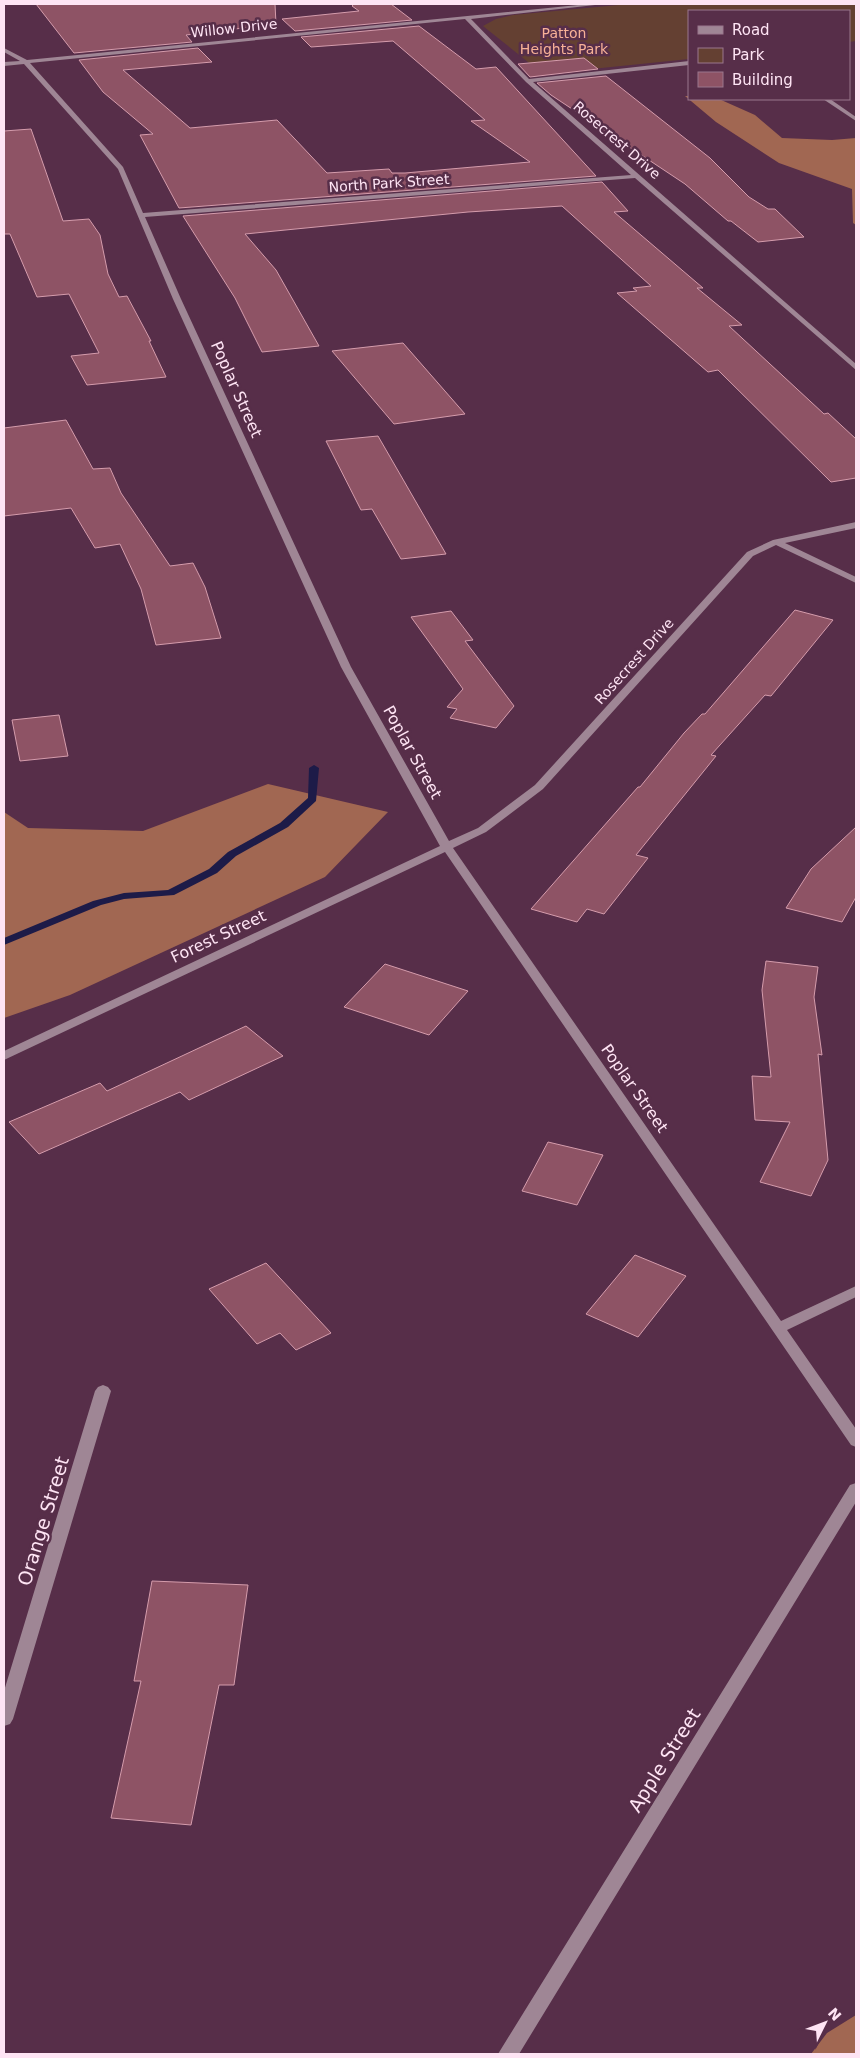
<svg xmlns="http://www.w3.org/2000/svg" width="860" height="2058" font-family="'DejaVu Sans',sans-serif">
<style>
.green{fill:#644032}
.forest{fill:#a16752}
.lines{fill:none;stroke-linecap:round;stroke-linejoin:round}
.stream{fill:#1d1b48;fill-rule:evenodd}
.building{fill:#8e5365;stroke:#d59cac}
.minor{fill:#9f8695;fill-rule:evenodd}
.labels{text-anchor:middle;stroke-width:5;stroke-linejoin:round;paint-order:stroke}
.far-street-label{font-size:14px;fill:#fee4f4;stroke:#572e49}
.far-park-label{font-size:14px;fill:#f7b197;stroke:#572e49}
.street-label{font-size:16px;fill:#fee4f4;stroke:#572e49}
.near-street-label{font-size:19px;fill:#fee4f4;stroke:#572e49}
</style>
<rect width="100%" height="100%" fill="#572e49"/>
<path class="green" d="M629,4H856V41L849,42V11H689V59L543,74L483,26L496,19L513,15Z"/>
<path class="forest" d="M685,96H689V99H719L755,115L782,138L832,140L856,138V225L853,223L852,189L779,163L716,122Z
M268,784L388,812L325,877L70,995L4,1018V812L28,828L143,831Z
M856,2015V2054H811L827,2033Z"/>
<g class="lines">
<path class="stream" d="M314,765L319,768L316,801L288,827L236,856L217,873L174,895L124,899L101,905L4,945V938L93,901L124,893L168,890L209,869L228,852L280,823L308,798L309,768Z"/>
</g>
<path class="building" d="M36,4H275L276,24L186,35L192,42L74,53Z
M354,4H391L412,20L295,31L282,19L359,11L352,6Z
M419,26L476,69L496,67L596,176L179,208L140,135L153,134L103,92L79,60L198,48L212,62L123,70L190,128L277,120L327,173L389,169L392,173H405L530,162L471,121L485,120L393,41L311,47L301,37Z
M584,58L598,69L530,77L518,64Z
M606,76L710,158L749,197L768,209H775L804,237L758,242L731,221H728L685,184L551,95L537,83Z
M31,129L63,221L89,219L100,235L108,274L119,297L127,296L151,341H149L166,377L87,385L71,356L99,353L69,294L37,297L10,234H4V131Z
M602,182L628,211L614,212L703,288H697L742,325L729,326L824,414L828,413L856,439V478L831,482L718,370L708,372L617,293L637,291L633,288L651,286L562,206L468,212L245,234L276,270L319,346L262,352L235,298L183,216Z
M403,343L465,414L394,424L332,351Z
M66,420L93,469L110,468L121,493L170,566L193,563L205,587L221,638L156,645L141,589L120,544L95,548L71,508L4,516V428Z
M378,436L446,554L401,559L372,509L361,510L326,441Z
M795,610L833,620L771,696L765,695L711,755L716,756L636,855L648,858L604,914L587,909L577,922L531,909L638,787H640L684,733L702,714H705Z
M451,611L473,640L465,641L514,706L496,728L450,718L457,709L447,707L463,689L411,617Z
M59,715L68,756L20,761L12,720Z
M856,827V897L842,922L786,908L811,869Z
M766,961L818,967L814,997L822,1055L818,1054L828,1160L811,1196L760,1182L790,1122L755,1120L752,1076L771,1077L762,990Z
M385,964L468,991L429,1035L344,1007Z
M246,1026L283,1056L189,1100L180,1092L39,1154L9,1122L100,1083L107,1091Z
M548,1142L603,1155L577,1205L522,1191Z
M635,1255L686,1276L638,1337L586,1314Z
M266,1263L331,1333L296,1350L280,1333L257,1344L209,1289Z
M152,1581L248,1585L234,1685H219L191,1825L111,1818L141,1681H134Z"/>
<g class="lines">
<path class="minor" d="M588,4H604L471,19L529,79L689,61V65L533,82L856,364V370L635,178L145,217L181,299L351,667L449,841L478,828L535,785L747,552L773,540L856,522V528L785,543L856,577V583L776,545L753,556L543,789L486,832L453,848L781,1321L856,1286V1297L787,1330L856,1429V1447L851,1445L445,852L4,1060V1051L440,846L341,667L173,299L118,169L24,64L4,66V62L20,61L4,52V48L27,60ZM465,19L526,82L631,175L143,213L123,167L30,63Z
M823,99H830L856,117V121Z
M103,1385L108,1387L111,1391L13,1719L10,1724L4,1726V1691L95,1391L98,1387Z
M856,1483V1502L519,2054H498L850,1485Z"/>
</g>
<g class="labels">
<g class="far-street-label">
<text transform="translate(234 28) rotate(-6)" y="5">Willow Drive</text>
<text transform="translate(617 140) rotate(41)" y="5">Rosecrest Drive</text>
<text transform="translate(389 183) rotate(-4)" y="5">North Park Street</text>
<text transform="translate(634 661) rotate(-48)" y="5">Rosecrest Drive</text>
</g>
<g class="far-park-label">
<text x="564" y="38">Patton<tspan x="564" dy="16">Heights Park</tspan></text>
</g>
<g class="street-label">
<text transform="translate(237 389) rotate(66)" y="6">Poplar Street</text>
<text transform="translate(413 752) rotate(61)" y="6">Poplar Street</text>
<text transform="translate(218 936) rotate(-25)" y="6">Forest Street</text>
<text transform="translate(635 1088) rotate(55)" y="6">Poplar Street</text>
</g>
<g class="near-street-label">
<text transform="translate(43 1521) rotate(-73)" y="7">Orange Street</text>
<text transform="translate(664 1760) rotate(-58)" y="7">Apple Street</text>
</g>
</g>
<rect width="860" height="2058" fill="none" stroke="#fee4f4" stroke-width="10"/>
<rect x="688" y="10" width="162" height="90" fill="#572e49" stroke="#9a778d"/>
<rect x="698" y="26" width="25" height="8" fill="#9f8695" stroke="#9a778d"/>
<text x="732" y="35" font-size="15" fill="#fee4f4">Road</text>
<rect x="698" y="48" width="25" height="15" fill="#644032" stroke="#9a778d"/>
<text x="732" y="60" font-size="15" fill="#fee4f4">Park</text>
<rect x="698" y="72" width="25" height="15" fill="#8e5365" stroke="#9a778d"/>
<text x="732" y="85" font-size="15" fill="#fee4f4">Building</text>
<g transform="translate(825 2023) rotate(48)" stroke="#572e49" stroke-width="4" paint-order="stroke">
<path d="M0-4L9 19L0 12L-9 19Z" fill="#fee4f4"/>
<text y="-8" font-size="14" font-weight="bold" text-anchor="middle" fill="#fee4f4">N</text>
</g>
</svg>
